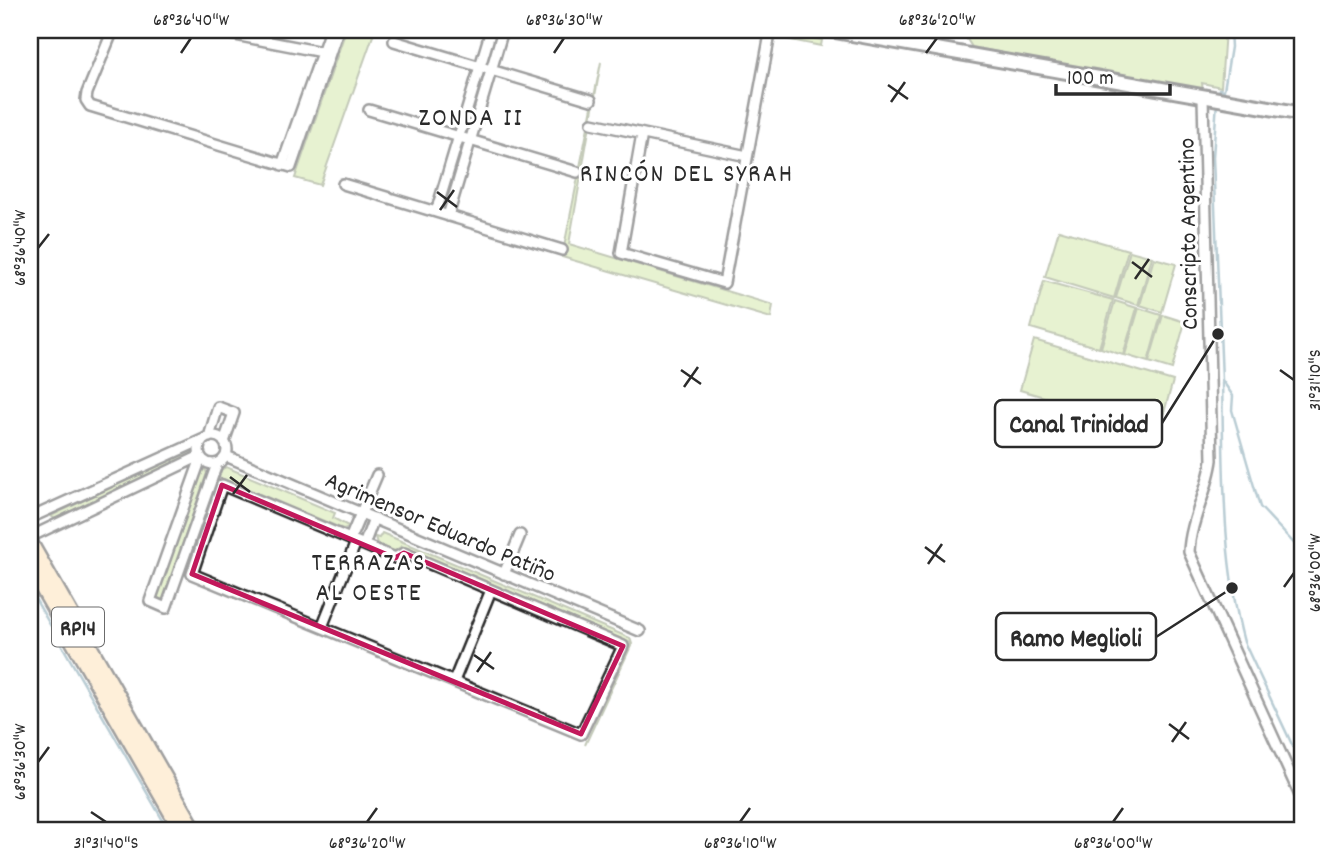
<svg xmlns="http://www.w3.org/2000/svg" width="1333" height="861" font-family="Dekko,sans-serif">
<style>
.green{fill:#cae399;stroke:#7a8762;stroke-width:2}
.lines{fill:none;stroke-linecap:round;stroke-linejoin:round}
.stream{stroke:#658f9f;stroke-width:2.5}
.street-casing{stroke:#2b2b2b;stroke-width:14}
.secondary-casing{stroke:#2b2b2b;stroke-width:18}
.primary-casing{stroke:#2b2b2b;stroke-width:19}
.street{stroke:#fff;stroke-width:9}
.secondary{stroke:#fff;stroke-width:12}
.primary{stroke:#fcdcac;stroke-width:14}
.marked{fill:none;stroke:#c2185b;stroke-width:5;stroke-linejoin:round}
.ticks{fill:none;stroke:#2b2b2b;stroke-width:2.5}
.labels{text-anchor:middle;stroke-width:6;stroke-linejoin:round;paint-order:stroke}
.shield{fill:#fff;stroke:#6b6b6b;stroke-width:2}
.shield-label{font-size:23px;font-weight:bold;fill:#2b2b2b}
.street-label{font-size:24px;fill:#2b2b2b;stroke:#fff}
.neighbourhood-label{font-size:26px;letter-spacing:2px;fill:#2b2b2b;stroke:#fff}
.leader{fill:none;stroke:#2b2b2b;stroke-width:2.5}
.callout-dot{fill:#2b2b2b;stroke:#fff;stroke-width:2.5}
.callout{fill:#fff;stroke:#2b2b2b;stroke-width:2.5}
.callout-label{font-size:26px;text-anchor:middle;font-weight:bold;fill:#2b2b2b}
.neatline{fill:none;stroke:#2b2b2b;stroke-width:2.5}
.ticks-label{font-size:18px;text-anchor:middle;fill:#2b2b2b}
</style>
<rect width="100%" height="100%" fill="#fff"/>
<filter id="ink" filterUnits="userSpaceOnUse"><feTurbulence type="fractalNoise" baseFrequency=".0143" numOctaves="2"/><feDisplacementMap in="SourceGraphic" scale="14" xChannelSelector="R" yChannelSelector="G"/><feConvolveMatrix kernelMatrix="1 2 1 2 8 2 1 2 1" color-interpolation-filters="sRGB"/></filter>
<g filter="url(#ink)">
<path class="green" d="M346,30H375L320,185L295,178Z
M884,30H1225L1221,87L1202,83L1203,92L972,47L966,38L944,33L938,40Z
M777,32L822,40L821,46L776,37Z
M601,62L569,244L773,305L771,318L562,257Z
M462,145L463,148L444,207L442,205Z
M1059,230L1128,250L1114,298L1045,277Z
M1130,251L1152,257L1138,305L1116,298Z
M1154,258L1176,264L1162,312L1140,305Z
M1044,281L1113,300L1099,348L1031,328Z
M1115,301L1137,308L1123,355L1101,348Z
M1139,308L1161,315L1148,362L1125,355Z
M1163,315L1185,322L1172,369L1149,362Z
M1034,340L1173,381L1159,430L1020,390Z
M191,449L192,455L55,519L51,516Z
M226,467L335,513L333,518L350,527L343,529L219,477L182,579L220,470Z
M205,469L207,473L161,607L154,604L201,471Z
M382,533L630,638L632,644L585,745L631,643L402,546L394,551L377,544L375,537L379,538Z"/>
<g class="lines">
<path class="stream" d="M872,30L939,43
M972,49L986,52
M1218,96L1219,89L1224,90L1231,47L1230,30
M1234,96L1248,98
M1217,102L1213,157L1222,380L1233,396L1232,410L1260,507L1303,553
M1222,380C1224,468 1221,557 1244,642L1303,768
M30,590L169,831"/>
<defs>
<path id="street" d="M113,30L87,93L86,100L90,106L291,167L338,30
M209,30L327,53
M394,41L591,100
M1203,98L1212,460C1208,491 1190,521 1189,552L1303,802
M369,110L577,172
M592,123L747,156
M642,134L621,253L724,283L770,34L774,30
M282,165L330,30
M343,184L562,250
M436,212L491,30
M448,216L503,30
M199 450a14 14 0 1 1 28 0a14 14 0 1 1-28 0Z
M209,437L218,407L234,413L224,442
M226,456L640,631
M201,458L150,601L166,608L217,464
M222,485L395,558L404,553L623,646L581,734L192,574Z
M30,518L204,439
M30,537L200,456
M350,539L377,475
M364,545L374,518
M504,574L520,535
M322,627L356,542
M454,681L491,590"/>
<path id="secondary" d="M829,30L1303,114"/>
<path id="primary" d="M30,543L195,831
M30,566L182,831"/>
</defs>
<use href="#street" class="street-casing"/>
<use href="#secondary" class="secondary-casing"/>
<use href="#primary" class="primary-casing"/>
<use href="#street" class="street"/>
<use href="#secondary" class="secondary"/>
<use href="#primary" class="primary"/>
</g>
</g>
<path d="M0 0H1333V861H0ZM222,485L395,558L404,553L623,646L581,734L192,574Z" fill="#fff" fill-opacity=".55" fill-rule="evenodd"/>
<path class="marked" d="M222,485L395,558L404,553L623,646L581,734L192,574Z"/>
<path class="ticks" d="M181,53L191,38M554,53L564,38M926,53L937,38M888,85L908,99M891,102L905,82M437,192L457,207M440,210L454,190M38,248L49,234M1132,262L1152,277M1135,279L1149,259M681,370L701,384M1280,370L1294,380M684,387L698,367M230,477L250,492M233,494L247,475M925,547L945,562M928,564L942,544M1284,587L1294,573M474,655L494,669M477,672L491,652M1169,724L1189,739M1172,742L1186,722M38,762L49,747M91,812L106,822M367,822L377,808M740,822L750,808M1113,822L1123,808"/>
<g class="labels">
<rect class="shield" x="52" y="607.5" width="52" height="39" rx="5"/>
<g class="shield-label">
<text x="78" y="635">RP14</text>
</g>
<g class="street-label">
<text transform="translate(1187 234) rotate(-91)" y="8">Conscripto Argentino</text>
<text transform="translate(441 526) rotate(23)" y="8">Agrimensor Eduardo Patiño</text>
</g>
<g class="neighbourhood-label">
<text x="471" y="125">ZONDA II</text>
<text x="687" y="181">RINCÓN DEL SYRAH</text>
<text x="369" y="570">TERRAZAS<tspan x="369" dy="30">AL OESTE</tspan></text>
</g>
</g>
<path class="leader" d="M1218 334L1162 423M1232 588L1156 637"/>
<g class="callout-dot">
<circle cx="1218" cy="334" r="7"/>
<circle cx="1232" cy="588" r="7"/>
</g>
<g class="callout">
<rect x="995" y="400" width="167" height="47" rx="7"/>
<rect x="996" y="613" width="160" height="47" rx="7"/>
</g>
<g class="callout-label">
<text x="1079" y="432">Canal Trinidad</text>
<text x="1076" y="646">Ramo Meglioli</text>
</g>
<rect width="1333" height="861" fill="none" stroke="#fff" stroke-width="77"/>
<path d="M1056 84v10h114v-10" fill="none" stroke="#2b2b2b" stroke-width="3.5"/>
<text x="1067" y="84" font-size="21" fill="#2b2b2b" stroke="#ffffff" stroke-width="5" paint-order="stroke">100 m</text>
<rect x="38" y="38" width="1256" height="784" class="neatline"/>
<g class="ticks-label">
<text x="191" y="25">68°36'40"W</text>
<text x="564" y="25">68°36'30"W</text>
<text x="937" y="25">68°36'20"W</text>
<text transform="translate(19 248) rotate(-90)" y="6">68°36'40"W</text>
<text transform="translate(1314 380) rotate(-90)" y="6">31°31'10"S</text>
<text transform="translate(1314 573) rotate(-90)" y="6">68°36'00"W</text>
<text transform="translate(19 762) rotate(-90)" y="6">68°36'30"W</text>
<text x="106" y="848">31°31'40"S</text>
<text x="367" y="848">68°36'20"W</text>
<text x="740" y="848">68°36'10"W</text>
<text x="1113" y="848">68°36'00"W</text>
</g>
</svg>
